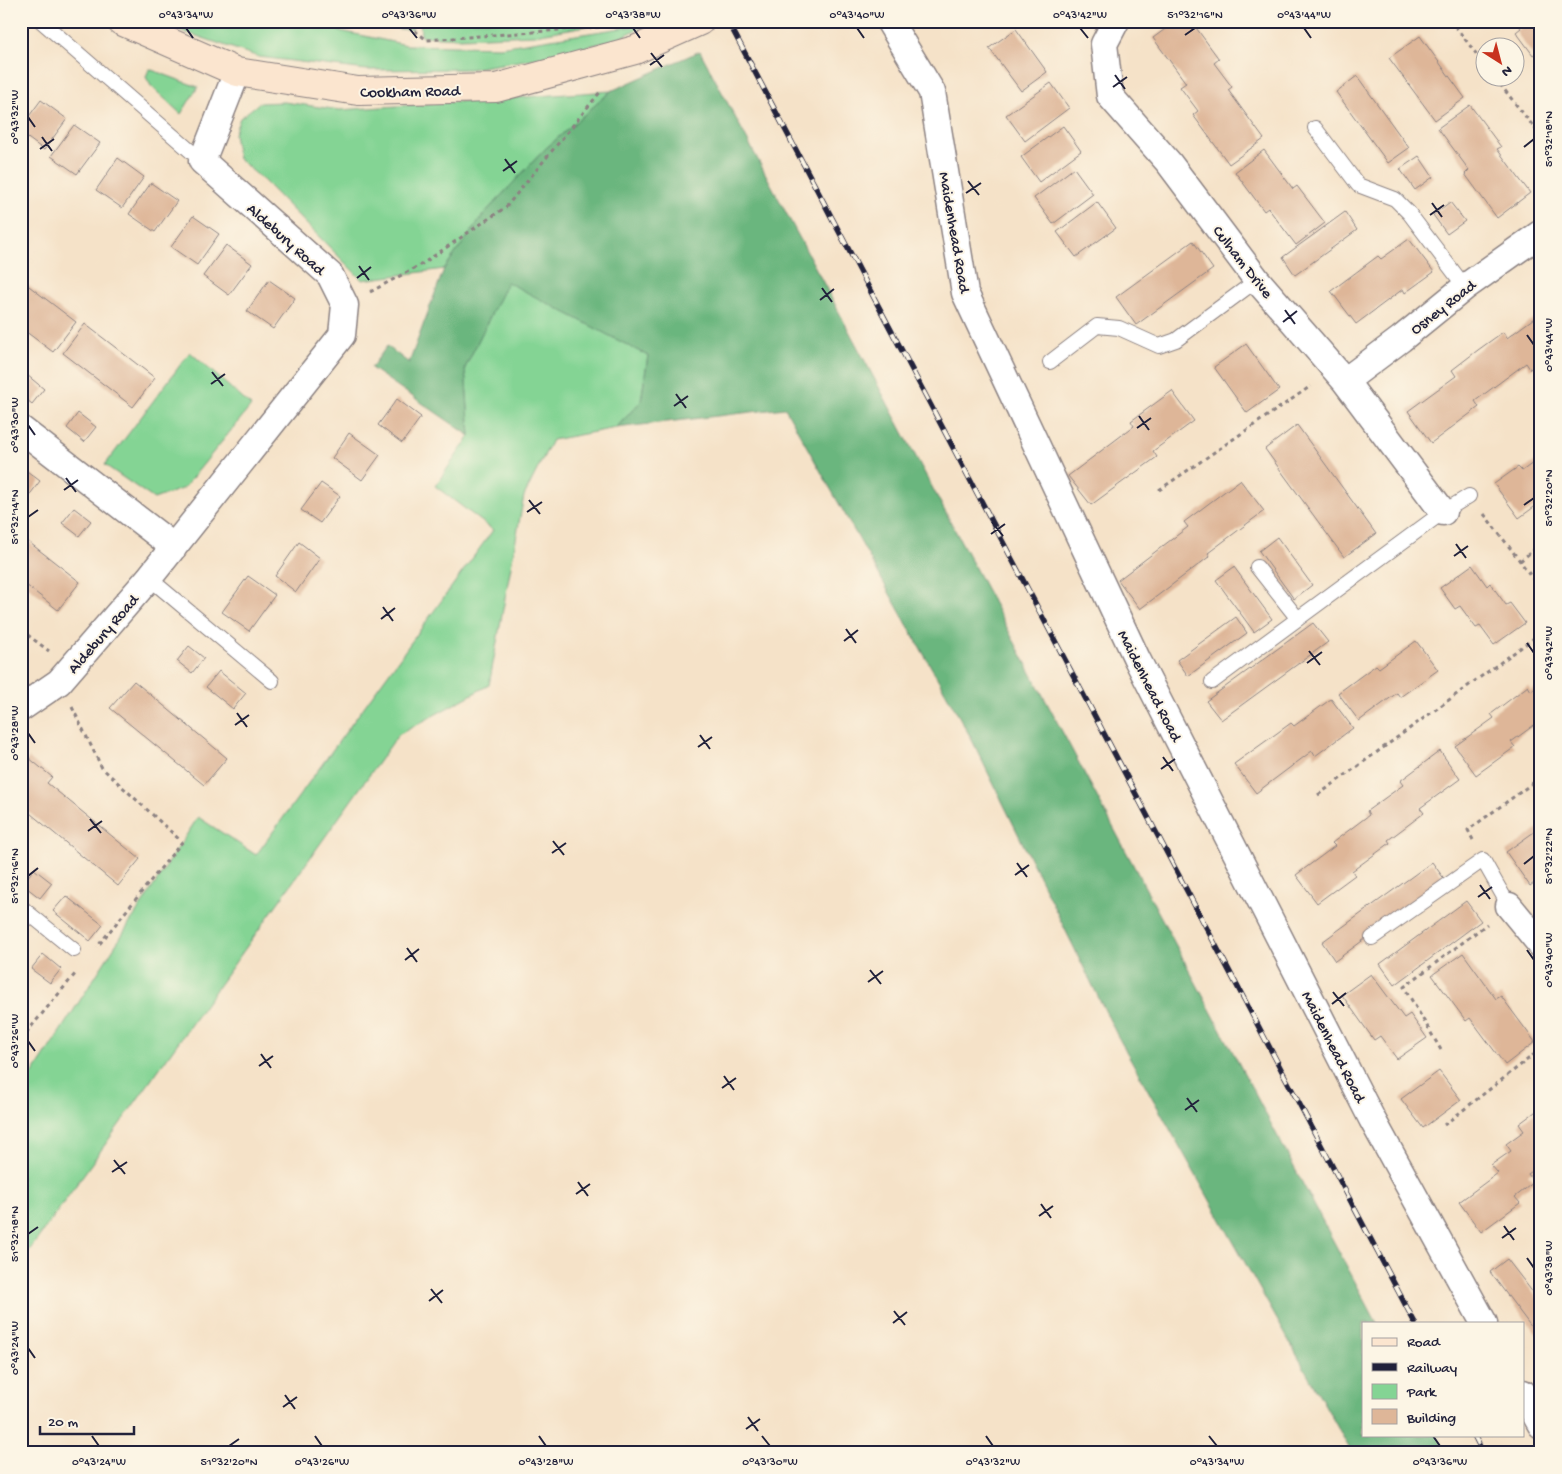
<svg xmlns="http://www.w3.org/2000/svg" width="1562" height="1474" font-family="'Gochi Hand',sans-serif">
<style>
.green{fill:#84d494;stroke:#537b68}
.forest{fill:#6bb67e;stroke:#466c5c}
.building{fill:#deb698}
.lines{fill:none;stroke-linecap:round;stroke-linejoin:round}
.lane-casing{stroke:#8c8282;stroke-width:16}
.street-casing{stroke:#8c8282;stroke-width:29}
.secondary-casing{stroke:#8c8282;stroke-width:30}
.path{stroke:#8c8282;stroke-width:3;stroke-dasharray:4 4;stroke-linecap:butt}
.lane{stroke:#fff;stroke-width:14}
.street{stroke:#fff;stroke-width:26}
.secondary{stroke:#fbe5cf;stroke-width:28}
.rail-casing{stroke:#22223b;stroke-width:5.5}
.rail{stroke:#fcf5e5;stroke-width:4;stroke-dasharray:11;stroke-linecap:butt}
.ticks{fill:none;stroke:#22223b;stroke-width:2}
.labels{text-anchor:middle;stroke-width:4;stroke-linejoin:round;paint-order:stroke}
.street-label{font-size:16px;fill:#22223b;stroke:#fcf5e5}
.neatline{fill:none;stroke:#22223b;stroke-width:2}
.ticks-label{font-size:12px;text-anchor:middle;fill:#22223b}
</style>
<rect width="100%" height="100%" fill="#fcf5e5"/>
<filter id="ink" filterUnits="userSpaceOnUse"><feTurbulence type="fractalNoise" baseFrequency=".02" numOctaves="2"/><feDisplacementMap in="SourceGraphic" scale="10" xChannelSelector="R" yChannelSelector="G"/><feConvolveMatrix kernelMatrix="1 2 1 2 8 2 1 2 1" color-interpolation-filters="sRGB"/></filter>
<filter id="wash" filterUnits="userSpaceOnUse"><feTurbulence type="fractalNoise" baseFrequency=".0096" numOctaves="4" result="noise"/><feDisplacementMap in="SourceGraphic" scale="20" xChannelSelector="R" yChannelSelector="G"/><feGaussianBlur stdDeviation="1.12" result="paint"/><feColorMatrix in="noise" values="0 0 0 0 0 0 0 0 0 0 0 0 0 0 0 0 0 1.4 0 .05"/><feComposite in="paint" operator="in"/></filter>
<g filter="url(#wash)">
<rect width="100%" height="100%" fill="#f5e2c8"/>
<path class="green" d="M157,21H293L407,45L500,47L647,24L618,39L544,57L470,69L367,70L259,57L176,29Z
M381,21H410L413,30L369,26Z
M420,21H614L535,35L460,38L421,36Z
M149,69L198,87L181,114L151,86L146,77Z
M611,91L544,150L484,214L444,269L362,280L263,180L238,158L234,134L240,118L259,103L284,102L340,110Z
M507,281L648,356L641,401L616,428L552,440L524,496L489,685L398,735L21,1262V1079L32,1075L198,817L256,855L493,530L435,486L470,436L465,368Z
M190,352L251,406L184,488L154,499L105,465Z"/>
<path class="forest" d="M700,51L1377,1323H1363V1435H1437L1447,1453H1352L1117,1035L970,736L785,408L616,428L641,401L648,356L507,282L465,368L470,436L371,368L387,346L409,363L444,269L484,214L544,150L611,91Z"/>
<g id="blocks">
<path class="building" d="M1176,21H1191L1219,59L1214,63L1232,87L1228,90L1264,139L1229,164L1193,115L1198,111L1180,87L1186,83L1153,38Z
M1516,21H1541V50L1533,55L1516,32L1521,28Z
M1016,29L1047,72L1021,91L989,48Z
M1420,36L1465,98L1435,120L1389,58Z
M1357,76L1409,148L1388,163L1336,92Z
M1051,83L1069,108L1025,141L1006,115Z
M41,100L67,119L44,150L21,133V127Z
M1470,105L1501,147L1497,149L1530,193L1497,218L1465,174L1469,170L1438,128Z
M74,125L100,143L77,174L51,156Z
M1063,126L1081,151L1039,182L1021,157Z
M1264,150L1293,189L1297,186L1325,223L1296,245L1268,208L1264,211L1235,172Z
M1419,156L1433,177L1415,190L1400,169Z
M118,158L144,177L122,208L96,190Z
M1074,168L1093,194L1053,224L1034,198Z
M151,183L177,201L155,232L129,214Z
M1097,202L1116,228L1076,257L1057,232Z
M1450,202L1465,221L1447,234L1433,215Z
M1345,212L1357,230L1295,275L1283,257Z
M193,216L219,234L197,265L171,247Z
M1409,239L1434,272L1405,293L1403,289L1356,324L1331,291L1378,256L1381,259Z
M1193,241L1213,269L1136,325L1116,297Z
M226,245L252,264L229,295L203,276Z
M21,280L76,322L53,352L21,328Z
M269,280L295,298L273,329L247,311Z
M1541,313V361L1530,369L1526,363L1475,401L1479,407L1431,443L1408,411L1456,376L1452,370L1478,350L1503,332L1507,338Z
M85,324L155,378L133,407L63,353Z
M1246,344L1279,390L1247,413L1214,367Z
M27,375L44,389L32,404L21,395V382Z
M1172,391L1194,421L1153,451L1157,457L1091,505L1068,476L1134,426L1131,421Z
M397,399L421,417L402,443L378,425Z
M78,413L96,427L84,442L67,428Z
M1297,425L1376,534L1344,557L1265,449Z
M349,433L380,455L362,480L332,458Z
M1541,457V502L1519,518L1494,484L1518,467L1522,471Z
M23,468L40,481L28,497L21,491V470Z
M1240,480L1264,511L1208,553L1210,556L1140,609L1118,580L1188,527L1184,522Z
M321,483L340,496L320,523L301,510Z
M74,508L91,521L79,536L62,523Z
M21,536L80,582L58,610L21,581Z
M1277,537L1312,585L1294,599L1259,551Z
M299,542L320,558L296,592L275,576Z
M1472,565L1487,586L1490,583L1506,605L1510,603L1525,623L1494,645L1480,626L1476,628L1460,606L1455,609L1440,588Z
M1234,567L1272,619L1254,632L1216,580Z
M248,576L275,595L249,631L222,612Z
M1236,617L1247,633L1188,676L1177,660Z
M1313,623L1328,642L1221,720L1206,701Z
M1416,641L1438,670L1400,697L1397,693L1359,721L1338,693L1376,665L1379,668Z
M189,646L204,658L192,673L177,661Z
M219,671L246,693L233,709L206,687Z
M134,681L227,758L204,785L110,708Z
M1541,684V720L1511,742L1515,747L1476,775L1455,746L1494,718L1491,714L1528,686L1531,691Z
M1331,699L1353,728L1315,756L1312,751L1256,793L1234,764L1291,723L1294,726Z
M1440,751L1460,779L1420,808L1424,813L1388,840L1390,843L1352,871L1355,875L1317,903L1296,875L1335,846L1332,843L1369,815L1367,811L1403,785L1400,781Z
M29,758L52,777L47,783L140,859L118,886L25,809L29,804L21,798V767Z
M1541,827V878L1530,886L1506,852Z
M1432,862L1445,880L1335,961L1322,942Z
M34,869L52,883L40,898L22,884Z
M66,896L103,925L90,941L53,911Z
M1466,901L1481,921L1395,985L1380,964Z
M1463,953L1496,999L1501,996L1535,1042L1505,1065L1470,1018L1466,1021L1432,975Z
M43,954L61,969L50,983L31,969Z
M1371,974L1404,1018L1410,1014L1427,1038L1397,1059L1380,1036L1374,1040L1342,995Z
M1439,1071L1461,1100L1423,1128L1401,1099Z
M1539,1109L1541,1111V1165L1528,1174L1534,1182L1515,1197L1520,1203L1481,1232L1459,1202L1498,1173L1491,1165L1511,1151L1506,1144L1524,1131L1519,1124Z
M1507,1259L1541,1303V1340L1490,1272Z"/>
</g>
</g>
<g filter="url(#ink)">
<use href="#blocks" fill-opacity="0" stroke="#8c8282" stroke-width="1"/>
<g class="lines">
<defs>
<path id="lane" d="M41,21L202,161
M1315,128L1358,185L1395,199L1409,213L1465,287
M1050,362L1097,326L1119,328L1159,346L1176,340L1257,280
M1257,567L1298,619
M149,578L272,681
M1212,682L1443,512L1469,496
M21,907L74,950
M1372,938L1483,860L1509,906"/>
<path id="street" d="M889,21L932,92L965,293L1137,659L1372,1119L1484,1323
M1116,21L1104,44L1110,96L1169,163L1257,280L1345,381L1443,512
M1345,381L1401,339L1465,287L1541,233
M21,429L174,547
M21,708L59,682L149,578L342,335L345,305L330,275L202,161L237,72
M1509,906L1541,945
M1523,1393L1541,1425"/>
<path id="secondary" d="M121,21L237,72L358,91L496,88L635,50L700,21"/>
</defs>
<use href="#lane" class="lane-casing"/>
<use href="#street" class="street-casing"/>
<use href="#secondary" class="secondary-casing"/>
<path class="path" d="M402,21L427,40L600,27
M1455,26L1484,64
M1495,78L1541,136
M370,292L422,264L506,207L601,91
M1159,490L1311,386
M1484,514L1520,561L1541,590
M1520,561L1541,544
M21,630L49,651
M72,707L102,768L182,842L97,947
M1318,795L1541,633
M1473,840L1468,830L1541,777
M21,1039L76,973
M1441,1050L1404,987L1487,924
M1444,1125L1541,1049"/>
<use href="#lane" class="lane"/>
<use href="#street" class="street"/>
<use href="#secondary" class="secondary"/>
<defs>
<path id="rail" d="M728,21L1415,1323
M1474,1435L1483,1453"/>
</defs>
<use href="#rail" class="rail-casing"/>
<use href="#rail" class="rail"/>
</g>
</g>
<path class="ticks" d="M186,28L193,38M409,28L417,38M633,28L640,38M857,28L864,38M1080,28L1088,38M1304,28L1311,38M1185,35L1195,28M651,53L662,67M650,65L664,55M1115,75L1125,89M1113,87L1127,77M28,117L35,127M42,137L52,151M1524,147L1534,139M40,149L54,139M505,159L515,173M503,171L517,161M968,181L979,195M966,193L981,183M1432,203L1442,217M1430,215L1444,205M359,266L369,280M357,278L371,267M822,288L832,302M820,300L834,289M1285,310L1295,324M1283,322L1297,311M1527,335L1534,345M212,372L223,386M211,384L225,374M676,394L686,408M674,406L688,396M1139,416L1149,430M28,425L35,435M1137,428L1151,418M66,478L76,492M64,490L78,480M529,500L540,514M1524,505L1534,498M527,512L542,502M28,517L38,510M992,522L1003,536M991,534L1005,524M1456,544L1466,558M1454,556L1468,546M383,607L393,621M381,619L395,608M846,629L856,643M844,641L858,630M1527,643L1534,653M1309,651L1320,665M1307,663L1322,652M237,713L247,727M235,725L249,715M28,733L35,743M700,735L710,749M698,747L712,737M1163,757L1173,771M1161,769L1175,759M90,819L101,833M88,831L102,821M553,841L564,855M552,853L566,843M1017,863L1027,877M1524,864L1534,856M1015,875L1029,865M28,876L38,868M1480,885L1490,899M1478,897L1492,887M407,948L417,962M1527,950L1534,960M405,960L419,949M870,970L881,984M868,982L883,971M1333,992L1344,1006M1332,1004L1346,993M28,1041L35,1051M261,1054L271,1068M259,1066L273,1056M724,1076L734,1090M722,1088L736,1078M1187,1098L1197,1112M1185,1110L1199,1100M114,1160L125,1174M112,1172L127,1162M578,1182L588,1196M576,1194L590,1184M1041,1204L1051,1218M1039,1216L1053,1206M1504,1226L1514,1240M28,1234L38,1227M1502,1238L1516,1228M1527,1258L1534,1268M431,1289L442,1303M429,1301L443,1290M894,1311L905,1325M893,1323L907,1312M28,1348L35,1358M285,1395L295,1409M283,1407L297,1397M748,1417L758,1431M746,1429L760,1419M92,1436L99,1446M315,1436L322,1446M539,1436L546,1446M762,1436L770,1446M986,1436L993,1446M1209,1436L1217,1446M1433,1436L1440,1446M229,1446L239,1439"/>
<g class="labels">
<g class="street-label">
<text transform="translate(410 90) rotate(-1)" y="6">Cookham Road</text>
<text transform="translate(956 232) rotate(80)" y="6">Maidenhead Road</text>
<text transform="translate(287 238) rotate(42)" y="6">Aldebury Road</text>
<text transform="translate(1244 261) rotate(52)" y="6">Culham Drive</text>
<text transform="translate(1442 306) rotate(-38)" y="6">Osney Road</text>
<text transform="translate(102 633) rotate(-49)" y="6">Aldebury Road</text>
<text transform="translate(1151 685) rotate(63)" y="6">Maidenhead Road</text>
<text transform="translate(1335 1046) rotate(63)" y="6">Maidenhead Road</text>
</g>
</g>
<rect width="1562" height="1474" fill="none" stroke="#fcf5e5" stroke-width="55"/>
<rect x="1362" y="1322" width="162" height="115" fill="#fcf5e5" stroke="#a5a1a1"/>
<rect x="1372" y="1338" width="25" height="8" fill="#fbe5cf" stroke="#a5a1a1"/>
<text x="1407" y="1346" font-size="15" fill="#22223b">Road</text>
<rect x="1372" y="1363" width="25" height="8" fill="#22223b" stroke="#a5a1a1"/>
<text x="1407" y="1372" font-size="15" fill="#22223b">Railway</text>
<rect x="1372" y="1384" width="25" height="15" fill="#84d494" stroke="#a5a1a1"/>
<text x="1407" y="1396" font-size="15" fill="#22223b">Park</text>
<rect x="1372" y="1409" width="25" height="15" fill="#deb698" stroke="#a5a1a1"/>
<text x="1407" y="1422" font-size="15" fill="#22223b">Building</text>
<g transform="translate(1500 62) rotate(144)"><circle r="24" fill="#fcf5e5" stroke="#a5a1a1"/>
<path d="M0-4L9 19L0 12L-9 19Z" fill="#c8321e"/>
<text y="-8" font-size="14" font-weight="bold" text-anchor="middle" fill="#22223b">N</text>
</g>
<path d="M40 1426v8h94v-8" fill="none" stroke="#22223b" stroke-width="2.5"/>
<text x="48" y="1426" font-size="15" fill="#22223b" stroke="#fcf5e5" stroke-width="4" paint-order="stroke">20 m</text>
<rect x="28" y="28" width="1506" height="1418" class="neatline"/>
<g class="ticks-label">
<text x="186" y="18">0°43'34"W</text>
<text x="409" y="18">0°43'36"W</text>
<text x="633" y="18">0°43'38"W</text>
<text x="857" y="18">0°43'40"W</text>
<text x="1080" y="18">0°43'42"W</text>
<text x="1195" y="18">51°32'16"N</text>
<text x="1304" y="18">0°43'44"W</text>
<text transform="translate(14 117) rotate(-90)" y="4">0°43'32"W</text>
<text transform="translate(1548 139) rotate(-90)" y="4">51°32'18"N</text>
<text transform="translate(1548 345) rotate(-90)" y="4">0°43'44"W</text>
<text transform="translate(14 425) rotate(-90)" y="4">0°43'30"W</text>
<text transform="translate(1548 498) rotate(-90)" y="4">51°32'20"N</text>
<text transform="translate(14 517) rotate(-90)" y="4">51°32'14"N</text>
<text transform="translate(1548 653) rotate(-90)" y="4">0°43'42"W</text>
<text transform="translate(14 733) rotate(-90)" y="4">0°43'28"W</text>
<text transform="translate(1548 856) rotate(-90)" y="4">51°32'22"N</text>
<text transform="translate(14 876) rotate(-90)" y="4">51°32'16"N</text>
<text transform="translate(1548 960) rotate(-90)" y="4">0°43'40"W</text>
<text transform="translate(14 1041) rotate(-90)" y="4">0°43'26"W</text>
<text transform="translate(14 1234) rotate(-90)" y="4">51°32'18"N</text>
<text transform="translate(1548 1268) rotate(-90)" y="4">0°43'38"W</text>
<text transform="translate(14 1348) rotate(-90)" y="4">0°43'24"W</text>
<text x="99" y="1465">0°43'24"W</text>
<text x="229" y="1465">51°32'20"N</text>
<text x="322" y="1465">0°43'26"W</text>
<text x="546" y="1465">0°43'28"W</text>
<text x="770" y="1465">0°43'30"W</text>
<text x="993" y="1465">0°43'32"W</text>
<text x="1217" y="1465">0°43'34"W</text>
<text x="1440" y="1465">0°43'36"W</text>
</g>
</svg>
